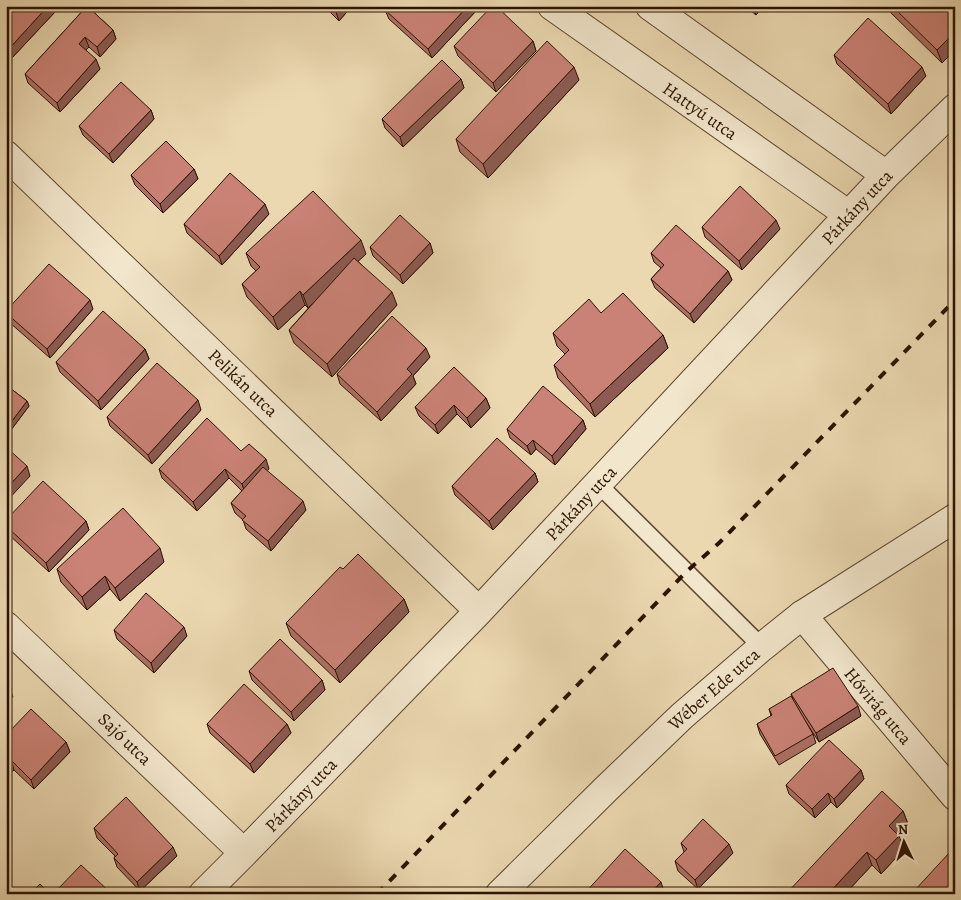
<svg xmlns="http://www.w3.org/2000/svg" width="961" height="900" font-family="Alegreya,serif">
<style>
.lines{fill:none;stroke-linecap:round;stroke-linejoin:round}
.service-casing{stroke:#5b442c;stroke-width:19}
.minor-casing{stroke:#5b442c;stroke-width:30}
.tertiary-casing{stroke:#5b442c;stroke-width:30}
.service{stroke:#f2e6cc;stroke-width:16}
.minor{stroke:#f2e6cc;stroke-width:28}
.tertiary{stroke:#f2e6cc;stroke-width:28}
.rail{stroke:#2b1200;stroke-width:4;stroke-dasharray:9 9;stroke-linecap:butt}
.wall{fill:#ae7065;stroke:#2b1200}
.shaded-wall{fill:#8d5b53;stroke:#2b1200}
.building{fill:#ca8276;stroke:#2b1200}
.labels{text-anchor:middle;stroke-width:4;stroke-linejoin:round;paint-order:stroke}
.street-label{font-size:18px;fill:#2b1200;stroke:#f2e6cc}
</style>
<rect width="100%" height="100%" fill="#ebd8b1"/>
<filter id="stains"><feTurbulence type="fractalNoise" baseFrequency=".004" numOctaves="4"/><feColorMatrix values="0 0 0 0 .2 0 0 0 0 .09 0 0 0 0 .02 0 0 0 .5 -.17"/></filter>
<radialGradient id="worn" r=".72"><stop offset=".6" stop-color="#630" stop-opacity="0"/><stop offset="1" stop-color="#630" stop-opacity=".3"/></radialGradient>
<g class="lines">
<defs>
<path id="service" d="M598,484L762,647"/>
<path id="minor" d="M552,6L849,215
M650,6L886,175
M6,155L479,611
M802,615L955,796
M6,626L244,853
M203,894L244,853L479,611L886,175L955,108"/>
<path id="tertiary" d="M500,894L607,788L682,716L762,647L802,615L955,518"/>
</defs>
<use href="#service" class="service-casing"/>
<use href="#minor" class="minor-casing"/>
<use href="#tertiary" class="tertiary-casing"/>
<use href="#service" class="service"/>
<use href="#minor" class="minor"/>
<use href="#tertiary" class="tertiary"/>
<path class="rail" d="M377,894L686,572L719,543L955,300"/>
</g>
<path class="wall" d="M6,6H53L55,12L10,60L6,56Z
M87,6L113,30L116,39L100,57L89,47L86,50L100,69L60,112L28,83L25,74Z
M324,6H352L339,21Z
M745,6H763L756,15Z
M886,6H955L942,63L887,9Z
M385,10L476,11L432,58L389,19Z
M533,41L536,51L496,92L458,56L454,46Z
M834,55L926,76L891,114L837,64Z
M461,79L464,88L403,147L385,128L382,119Z
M579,80L488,178L460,152L456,139Z
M151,110L154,119L113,163L83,135L79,126Z
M194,169L198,179L163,213L135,185L131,175Z
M269,214L222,265L187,233L184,224Z
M702,227L780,229L742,270L705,237Z
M430,243L433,253L403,284L373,256L370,247Z
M246,253L366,254L358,261L397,305L332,377L294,343L289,330L311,305L308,308L305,305L278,330L247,297L242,284L256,271L251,266Z
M651,253L728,271L732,280L694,323L655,288L651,279L661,268L654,262Z
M93,309L50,358L9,322L6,315V311Z
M601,313L663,335L668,348L595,417L558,378L554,365L565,354L557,346L553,333Z
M145,349L149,359L101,410L60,372L56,362Z
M430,357L413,376L416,384L381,421L340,384L337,374Z
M6,385L27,401L29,406L11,430L6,426Z
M486,398L490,408L471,428L457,414L438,434L419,416L415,407Z
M201,410L152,464L110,426L107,417Z
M583,420L586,429L555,465L536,449L531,455L510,438L507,429Z
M241,451L269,469L267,471L306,510L271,551L246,529L243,520L235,513L231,503L242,491L229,478L197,511L162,478L159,469Z
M535,473L538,482L493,530L455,495L452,486Z
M6,520L86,521L89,530L49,572L7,533Z
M164,562L120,601L110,589L87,610L61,582L57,569Z
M343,569L404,599L409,612L340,683L291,636L286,623Z
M114,630L187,636L154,673L117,639Z
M249,671L322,680L325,690L294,721L252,680Z
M791,694L861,716L819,742L805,721L813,734L816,743L779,765L760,734L757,724L771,716L769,709L793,699Z
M207,724H287L291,733L254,773L210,733Z
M6,735L66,742L70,752L34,789L14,770L6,778Z
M861,770L864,779L837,808L831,802L815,818L789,794L786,785Z
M903,811L908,824L898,835L904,849L881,874L872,865L845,894H786Z
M94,828L177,856L140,891L117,867L114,858L115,856L97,838Z
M681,843L733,853L698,889L678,871L675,861L684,852Z"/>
<path class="shaded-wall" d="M48,6H53L55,12L10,60L7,51Z
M341,6H352L339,21L336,12Z
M369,6H374L370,10Z
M468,6H475L476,11L432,58L428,49Z
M753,6H763L756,15Z
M113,30L116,39L100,57L97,47Z
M955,32V50L942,63L937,50Z
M85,37L89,47L83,53L79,44Z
M533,41L536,51L496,92L493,83Z
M96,59L100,69L60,112L57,103Z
M574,67L579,80L488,178L483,164Z
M922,67L926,76L891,114L888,104Z
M461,79L464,88L403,147L400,137Z
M151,110L154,119L113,163L109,154Z
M194,169L198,179L163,213L160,204Z
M265,204L269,214L222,265L219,256Z
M776,220L780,229L742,270L739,261Z
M361,240L366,254L308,308L303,295Z
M430,243L433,253L403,284L400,275Z
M728,271L732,280L694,323L690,314Z
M300,291L305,305L278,330L273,317Z
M392,292L397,305L332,377L327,364Z
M90,300L93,309L50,358L47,349Z
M663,335L668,348L595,417L590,404Z
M426,348L430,357L413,376L416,384L381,421L377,412L407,369Z
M145,349L149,359L101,410L98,401Z
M486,398L490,408L471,428L467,418Z
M198,400L201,410L152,464L148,455Z
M27,401L29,406L11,430L9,425Z
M454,405L457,414L438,434L435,425Z
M583,420L586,429L555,465L552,456Z
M533,440L536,449L531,455L527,446Z
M266,459L269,469L245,493L242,484Z
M27,466L30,476L6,502V489Z
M225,469L229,478L197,511L193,502Z
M535,473L538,482L493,530L489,521Z
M303,501L306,510L271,551L268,541Z
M86,521L89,530L49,572L46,563Z
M160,548L164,562L120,601L115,588Z
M105,576L110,589L87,610L82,597Z
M404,599L409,612L340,683L335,670Z
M184,627L187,636L154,673L151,663Z
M322,680L325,690L294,721L291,712Z
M10,688L13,697L6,704V692Z
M858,706L861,716L819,742L816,733Z
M287,724L291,733L254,773L250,764Z
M66,742L70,752L34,789L31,780Z
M11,760L14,770L6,778V765Z
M861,770L864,779L837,808L834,799Z
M828,793L831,802L815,818L812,809Z
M903,811L908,824L894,839L889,826Z
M899,836L904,849L881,874L876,860Z
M729,844L733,853L698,889L695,880Z
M173,847L177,856L140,891L137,882Z
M867,852L872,865L845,894H828Z
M661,882L664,891L662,894H650Z"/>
<path class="building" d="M6,6H48L7,51L6,50Z
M87,6L113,30L97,47L85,37L79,44L96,59L57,103L25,74Z
M330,6H341L336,12Z
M389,6H468L428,49L385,10Z
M492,6H496L533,41L493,83L454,46Z
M892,6H955V32L937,50Z
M868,18L922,67L888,104L834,55Z
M547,41L574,67L483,164L456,139Z
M442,60L461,79L400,137L382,119Z
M121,82L151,110L109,154L79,126Z
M166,141L194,169L160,204L131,175Z
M230,173L265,204L219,256L184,224Z
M740,186L776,220L739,261L702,227Z
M313,191L361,240L303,295L300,291L273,317L242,284L260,267L246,253Z
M400,215L430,243L400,275L370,247Z
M676,225L728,271L690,314L651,279L664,265L651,253Z
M354,258L392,292L327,364L289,330Z
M49,264L90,300L47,349L6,313V311Z
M623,293L663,335L590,404L554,365L569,350L553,333L589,299L601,313Z
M103,311L145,349L98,401L56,362Z
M392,316L426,348L407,369L412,374L377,412L337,374Z
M157,363L198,400L148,455L107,417Z
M454,367L486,398L467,418L454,405L435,425L415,407Z
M6,385L27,401L9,425L6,423Z
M543,386L583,420L552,456L533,440L527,446L507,429Z
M207,418L241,451L249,444L266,459L242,484L225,469L193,502L159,469Z
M497,438L535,473L489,521L452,486Z
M6,447L27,466L6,489Z
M263,467L303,501L268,541L242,520L246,516L231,503Z
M43,481L86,521L46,563L6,526V520Z
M123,508L160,548L115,588L105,576L82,597L57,569Z
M358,554L404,599L335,670L286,623L340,567L343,569Z
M146,593L184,627L151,663L114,630Z
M280,639L322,680L291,712L249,671Z
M833,668L858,706L816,733L791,694Z
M244,684L287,724L250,764L207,724Z
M6,685L10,688L6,692Z
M791,696L813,734L775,756L757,724L772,715L769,709Z
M31,709L66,742L31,780L11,760L6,765V735Z
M829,740L861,770L834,799L828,793L812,809L786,785Z
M882,791L903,811L889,826L899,836L876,860L867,852L828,894H786Z
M126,797L173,847L137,882L114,858L118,854L94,828Z
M703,819L729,844L695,880L675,861L687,849L681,843Z
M625,849L661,882L650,894H584Z
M950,852L955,857V894H919L915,890Z
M81,865L112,894H59L56,891Z
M40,884L50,894H30Z"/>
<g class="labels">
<g class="street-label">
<text transform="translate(700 111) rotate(35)" y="6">Hattyú utca</text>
<text transform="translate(857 207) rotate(-47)" y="6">Párkány utca</text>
<text transform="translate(243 383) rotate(44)" y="6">Pelikán utca</text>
<text transform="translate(581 503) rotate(-47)" y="6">Párkány utca</text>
<text transform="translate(714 689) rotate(-41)" y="6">Wéber Ede utca</text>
<text transform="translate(878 706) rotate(50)" y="6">Hóvirág utca</text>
<text transform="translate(125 739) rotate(44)" y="6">Sajó utca</text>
<text transform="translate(301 795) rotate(-46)" y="6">Párkány utca</text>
</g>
</g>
<rect width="961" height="900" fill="none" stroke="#ebd8b1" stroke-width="25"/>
<rect x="8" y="8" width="946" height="885" fill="none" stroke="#2b1200" stroke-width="2.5"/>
<rect x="12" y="12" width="936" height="875" fill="none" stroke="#2b1200"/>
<g transform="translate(904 842) rotate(356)" stroke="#f2e6cc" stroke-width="4" paint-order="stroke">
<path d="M0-4L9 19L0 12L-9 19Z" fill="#2b1200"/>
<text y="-8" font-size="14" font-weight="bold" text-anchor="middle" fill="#2b1200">N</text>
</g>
<rect width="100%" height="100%" filter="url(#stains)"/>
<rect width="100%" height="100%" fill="url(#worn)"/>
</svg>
